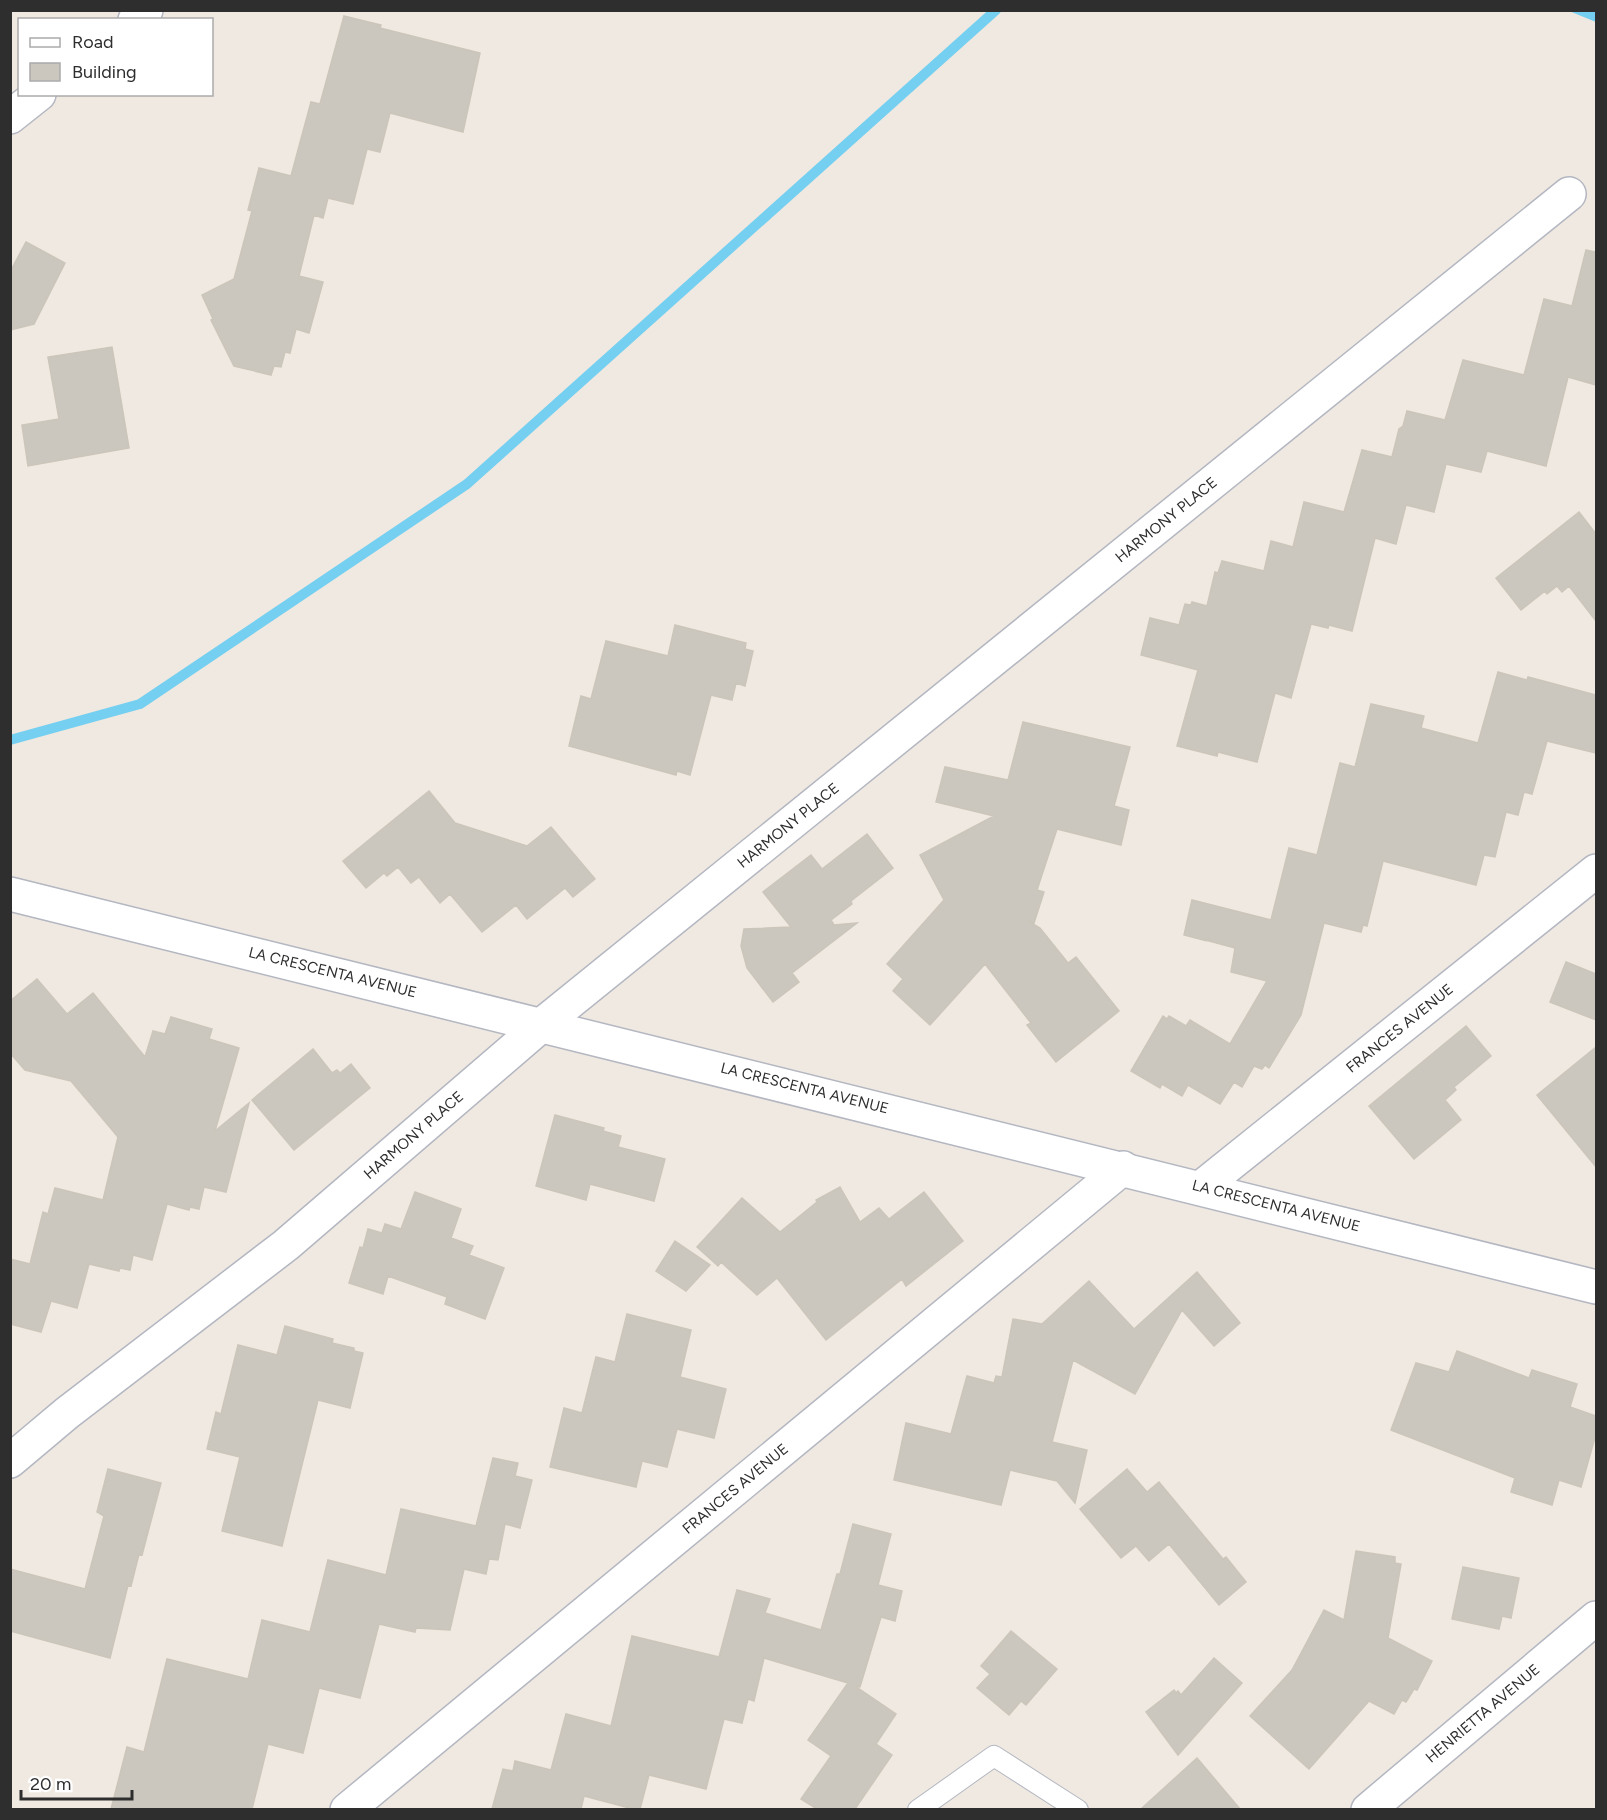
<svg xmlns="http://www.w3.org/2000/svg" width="1607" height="1820" font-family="Figtree,sans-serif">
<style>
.water{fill:#75cff0}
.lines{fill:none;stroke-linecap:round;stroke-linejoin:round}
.stream{stroke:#75cff0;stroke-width:10}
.building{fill:#cbc7bf;stroke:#cbc5ba;stroke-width:1.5}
.service-casing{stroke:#b4b7c1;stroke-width:22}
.minor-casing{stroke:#b4b7c1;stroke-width:36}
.tertiary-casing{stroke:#b4b7c1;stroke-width:36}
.service{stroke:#fff;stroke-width:20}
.minor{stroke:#fff;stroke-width:33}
.tertiary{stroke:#fff;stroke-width:33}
.labels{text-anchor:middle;stroke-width:4.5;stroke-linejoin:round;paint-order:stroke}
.street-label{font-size:15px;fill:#2e2e2e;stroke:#fff}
</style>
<rect width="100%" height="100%" fill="#efe9e1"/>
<path class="water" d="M1569,11H1596V22Z"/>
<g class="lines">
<path class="stream" d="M10,740L140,704L467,484L996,10"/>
</g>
<path class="building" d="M344,16L381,25L380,28L480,53L463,132L390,113L380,152L367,149L353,204L328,198L323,218L314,215L299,276L323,282L309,333L296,329L290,353L285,352L281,367L274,366L271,375L234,366L211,320L213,319L202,295L234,279L252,211L248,210L259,168L291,176L311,102L320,104Z
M26,242L65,263L34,324L10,330V272Z
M1586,250L1596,252V385L1568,377L1546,466L1487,451L1481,472L1446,464L1434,512L1406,505L1396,544L1375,538L1352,631L1329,625L1328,628L1311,624L1291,698L1275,693L1257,762L1218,752L1217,756L1177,746L1198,670L1141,655L1150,618L1179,625L1185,604L1191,605L1192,602L1207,606L1215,572L1218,573L1222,561L1264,571L1271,541L1293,547L1304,502L1344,512L1362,450L1392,457L1399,429L1403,426L1407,411L1445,420L1463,360L1524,375L1544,299L1572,306Z
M112,347L129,448L28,466L22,425L59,419L48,357Z
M1579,512L1596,534V621L1569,586L1562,592L1557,586L1547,594L1545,591L1521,610L1496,578Z
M675,625L746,643L745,649L753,651L745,686L736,683L732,700L711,695L690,775L677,771L676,775L569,746L581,696L591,699L606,641L668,656Z
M1498,672L1527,680L1528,677L1596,695V753L1547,741L1532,794L1524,792L1518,815L1506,812L1495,857L1484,855L1476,885L1383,861L1367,926L1363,925L1361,932L1324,923L1301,1015L1269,1068L1265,1065L1262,1069L1254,1066L1242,1087L1234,1082L1220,1104L1188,1085L1182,1096L1162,1084L1160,1088L1131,1071L1163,1016L1167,1019L1169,1016L1186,1026L1190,1020L1230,1044L1267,981L1231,972L1235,948L1209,941L1210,938L1207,941L1184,935L1192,900L1271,920L1289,848L1317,855L1340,763L1355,767L1371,704L1424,716L1421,728L1478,743Z
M1023,722L1130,747L1114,806L1129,810L1121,845L1057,829L1037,890L1044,892L1034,923L1028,921L1040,928L1068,963L1076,957L1119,1011L1056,1062L1027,1025L1031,1023L985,964L930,1025L893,991L903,979L887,964L944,900L920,855L994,816L936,802L945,767L1008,780Z
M429,791L455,823L527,846L551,827L595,879L573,897L565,888L527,919L516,905L482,932L450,894L440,903L419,877L411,883L398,867L387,876L384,873L366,888L343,861Z
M867,834L893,868L851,901L852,904L831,920L834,925L857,923L792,973L799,982L773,1002L747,968L741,946L744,929L791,927L763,892L811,855L822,869Z
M1566,962L1596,974V1020L1550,1002Z
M37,979L67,1014L93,993L145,1057L153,1031L165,1034L171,1017L212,1029L209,1039L239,1048L215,1131L249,1103L226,1192L204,1187L199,1209L190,1207L189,1210L167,1204L152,1260L133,1255L130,1270L120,1268L119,1271L89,1264L77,1308L51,1301L41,1332L10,1324V1259L30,1264L43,1212L48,1214L55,1188L103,1200L118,1137L71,1081L25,1070L10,1053V1001Z
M1466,1026L1491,1056L1454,1087L1456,1090L1445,1100L1461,1120L1414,1159L1369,1106Z
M1596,1047V1167L1537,1095Z
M313,1049L332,1073L337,1070L340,1073L351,1064L370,1088L294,1150L252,1100Z
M555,1115L604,1128L603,1131L621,1136L618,1147L665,1159L654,1201L590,1184L586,1200L536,1186Z
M840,1187L860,1222L879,1208L889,1219L924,1192L963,1241L906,1286L902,1279L826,1340L777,1278L757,1295L721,1262L718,1266L697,1247L742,1198L780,1232L817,1202L816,1200Z
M415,1192L461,1209L451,1238L473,1246L469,1255L504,1268L485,1319L445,1304L447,1297L388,1276L383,1294L349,1283L360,1247L363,1248L368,1229L382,1233L385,1224L401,1229Z
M675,1241L710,1265L686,1291L656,1271Z
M1197,1272L1240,1323L1214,1346L1182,1310L1135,1394L1073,1360L1052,1442L1087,1450L1075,1503L1057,1481L1010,1470L1001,1505L894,1480L906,1423L951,1434L967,1376L994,1383L996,1376L1002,1377L1013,1319L1042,1324L1089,1281L1134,1329Z
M627,1314L691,1330L680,1377L726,1389L714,1438L677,1429L667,1467L642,1461L636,1487L550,1467L564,1408L582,1413L596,1357L615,1362Z
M285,1326L333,1339L332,1343L354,1348V1351L363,1353L350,1408L318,1400L282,1546L222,1531L240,1457L207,1449L216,1412L221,1414L238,1345L277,1355Z
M1457,1351L1529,1378L1532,1370L1577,1384L1570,1407L1596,1416V1434L1581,1487L1559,1480L1552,1505L1511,1492L1515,1478L1391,1430L1416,1363L1449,1372Z
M493,1458L518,1463L515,1476L532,1480L520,1528L505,1524L498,1560L489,1559L486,1574L464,1569L450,1630L416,1628L415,1632L379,1624L360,1698L319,1688L303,1753L268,1744L252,1809H111L127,1747L144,1752L167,1659L248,1679L262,1620L310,1632L328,1560L386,1575L401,1509L476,1526Z
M108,1469L161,1483L142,1555L139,1554L131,1586L128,1585L110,1658L10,1631V1569L85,1589L104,1516L97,1512Z
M1127,1469L1147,1492L1159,1482L1223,1559L1226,1557L1246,1582L1219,1605L1169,1544L1149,1561L1136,1546L1121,1558L1080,1509Z
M853,1524L891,1534L878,1585L902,1591L895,1621L881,1617L860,1687L855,1686L896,1714L876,1744L892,1755L855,1809H817L801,1799L831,1756L808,1740L848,1683L764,1658L754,1701L748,1699L742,1723L724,1719L706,1789L649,1775L640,1809H633L584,1796L581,1809H492L503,1769L513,1771L515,1761L551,1770L566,1714L611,1726L632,1636L719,1657L737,1590L770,1599L765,1613L821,1630L837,1574H840Z
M1356,1551L1395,1557V1563L1401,1564L1388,1638L1432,1661L1417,1690L1414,1689L1406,1702L1402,1700L1394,1714L1369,1701L1309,1769L1250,1716L1292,1670L1324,1610L1344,1620Z
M1463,1567L1519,1578L1511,1618L1502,1616L1499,1629L1452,1619Z
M1011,1631L1057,1669L1026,1705L1021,1701L1009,1715L977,1688L990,1674L981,1666Z
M1214,1658L1242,1683L1178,1755L1146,1712L1174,1690L1176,1693L1178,1691L1181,1695Z
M1197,1758L1240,1809H1141Z"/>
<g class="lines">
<defs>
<path id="service" d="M918,1810L994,1756L1078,1810"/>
<g id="minor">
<path d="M135,20L146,10"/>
<path d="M10,117L39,94"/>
<path id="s1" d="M1203,1186L1596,871"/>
<path id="s2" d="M10,1461L67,1413L286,1245L544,1023L1569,194"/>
<path id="s3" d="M347,1810L1123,1168"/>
<path id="s4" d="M1368,1810L1596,1618"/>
</g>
<g id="tertiary">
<path id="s5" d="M10,894C540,1022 1069,1152 1596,1287"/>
</g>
</defs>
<use href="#service" class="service-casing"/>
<use href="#minor" class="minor-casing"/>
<use href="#tertiary" class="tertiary-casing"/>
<use href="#service" class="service"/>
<use href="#minor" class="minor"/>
<use href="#tertiary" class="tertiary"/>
</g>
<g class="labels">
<g class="street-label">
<text dy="5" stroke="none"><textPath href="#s2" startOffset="1491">HARMONY PLACE</textPath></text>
<text dy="5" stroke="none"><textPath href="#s2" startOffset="1005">HARMONY PLACE</textPath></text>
<text dy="5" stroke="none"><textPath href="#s5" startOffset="332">LA CRESCENTA AVENUE</textPath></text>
<text dy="5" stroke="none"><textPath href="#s1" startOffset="252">FRANCES AVENUE</textPath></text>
<text dy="5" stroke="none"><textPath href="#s5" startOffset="818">LA CRESCENTA AVENUE</textPath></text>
<text dy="5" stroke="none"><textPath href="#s2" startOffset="519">HARMONY PLACE</textPath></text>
<text dy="5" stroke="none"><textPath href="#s5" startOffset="1304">LA CRESCENTA AVENUE</textPath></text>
<text dy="5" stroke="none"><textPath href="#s3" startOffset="504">FRANCES AVENUE</textPath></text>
<text dy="5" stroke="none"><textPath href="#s4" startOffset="150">HENRIETTA AVENUE</textPath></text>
</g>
</g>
<rect width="1607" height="1820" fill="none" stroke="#2e2e2e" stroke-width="24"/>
<rect x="18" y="18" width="195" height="78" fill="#ffffff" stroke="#ababab" stroke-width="1.5"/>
<rect x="30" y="38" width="30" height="9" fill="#ffffff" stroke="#ababab" stroke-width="1.5"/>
<text x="72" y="48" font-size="18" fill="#2e2e2e">Road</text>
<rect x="30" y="63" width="30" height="18" fill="#cbc7bf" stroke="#ababab" stroke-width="1.5"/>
<text x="72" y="78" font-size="18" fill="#2e2e2e">Building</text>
<path d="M21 1790v9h111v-9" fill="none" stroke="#2e2e2e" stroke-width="3"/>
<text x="30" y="1790" font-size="18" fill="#2e2e2e" stroke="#ffffff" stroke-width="4.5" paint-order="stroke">20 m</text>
</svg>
